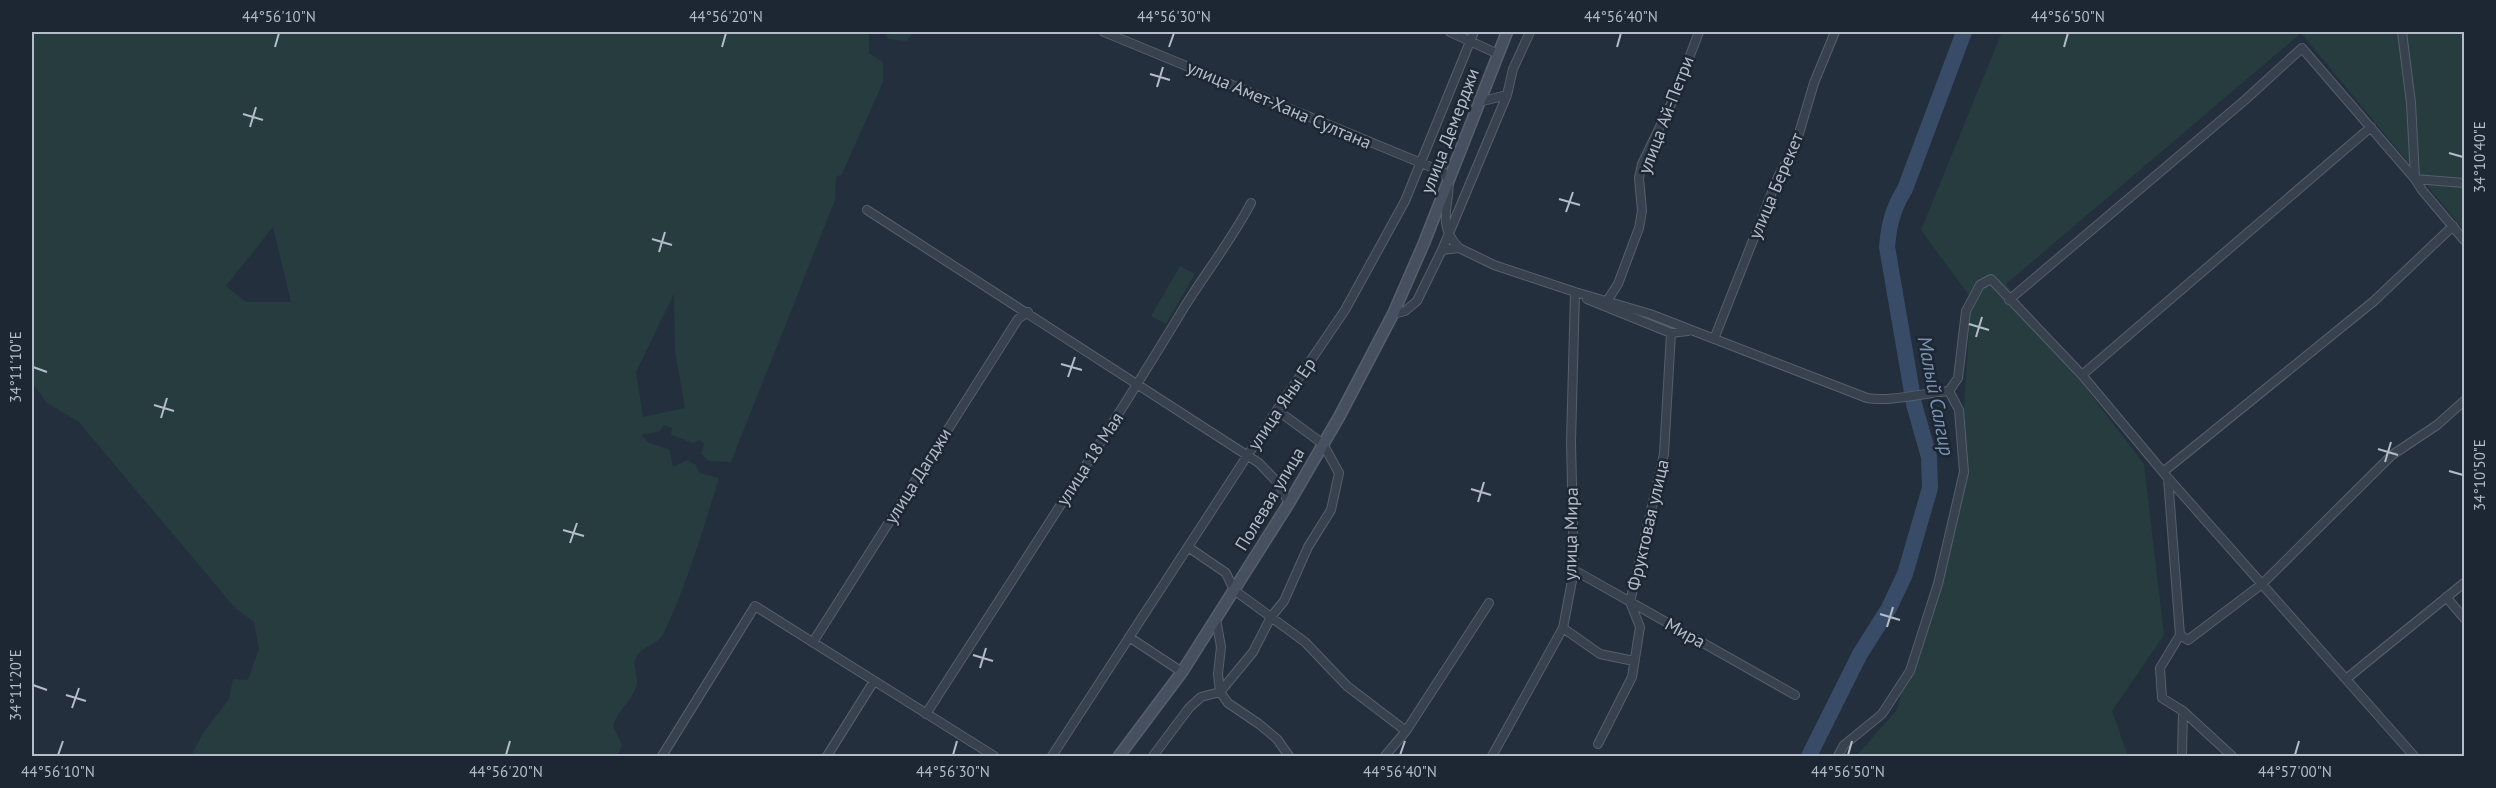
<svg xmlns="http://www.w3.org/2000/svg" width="2496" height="788" font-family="'PT Sans',sans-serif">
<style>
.green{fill:#263c3f;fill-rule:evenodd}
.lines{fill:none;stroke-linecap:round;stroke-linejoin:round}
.river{stroke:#394c67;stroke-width:16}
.minor-casing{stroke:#565f6c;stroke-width:10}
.secondary-casing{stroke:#565f6c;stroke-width:13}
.minor{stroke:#38414e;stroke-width:8}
.secondary{stroke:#465061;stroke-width:10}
.ticks{fill:none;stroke:#b4bcc9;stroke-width:2}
.labels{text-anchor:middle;stroke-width:5;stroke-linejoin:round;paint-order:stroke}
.street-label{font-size:18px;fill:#b4bcc9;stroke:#1d2633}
.water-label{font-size:20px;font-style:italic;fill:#7c92b1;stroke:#1d2633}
.neatline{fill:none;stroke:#b4bcc9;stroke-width:2}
.ticks-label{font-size:15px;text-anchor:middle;fill:#b4bcc9}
</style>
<rect width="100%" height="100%" fill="#242f3e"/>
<path class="green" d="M32,32H869V53L883,62V82L842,174L836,177L835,200L731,462L709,461L701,454L704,444L700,440L693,443L671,435L672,428L664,425L660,431L641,435L649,443L669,449L673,467L687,460L696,465L699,473L719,478C703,530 687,584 664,633C659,644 643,646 637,656C631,665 638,673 637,683C634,700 617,710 613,726L622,745L617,756H191L203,733L229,699L233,679L248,680L259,649L254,622L235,608L78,421L47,403L32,383ZM273,227L291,302H246L226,286ZM674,294L675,351L685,408L643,417L636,372Z
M884,32H911V36L906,41L888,39Z
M2002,32H2464V230L2301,33L2006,284L2144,464L2164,635L2112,711L2128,756H1856L1897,710L1959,488L1971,298L1921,230Z
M1180,266L1195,274L1166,324L1151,316Z"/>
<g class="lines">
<path class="river" d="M1809,756L1860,654L1889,608L1905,574L1930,488L1929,457L1914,404L1887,247C1889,224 1893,208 1905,189L1964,32"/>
<defs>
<path id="minor" d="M1104,32L1443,172C1460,190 1430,219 1459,248
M1450,32L1498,54
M2402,32L2411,103L2415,177
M1479,102L1507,95
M2415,179L2464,183
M867,210L1259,463L1278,483L1289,503
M1442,250L1507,95L1513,69L1530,32
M1587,299L1671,333L1688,331
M2009,300L2245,100L2302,48L2415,179L2422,190L2464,240
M1607,301L1618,284L1639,228L1642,211L1639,178L1642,164L1672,102L1699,32
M1393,314L1405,311L1417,301L1442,250L1459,248L1494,265L1575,292L1650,314L1867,398C1890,402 1924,393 1949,391
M1714,339L1778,177L1795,147L1814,83L1835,32
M2082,375L2371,127
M1949,391L1958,378L1966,311L1980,285L1991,279L2082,375L2168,478L2414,756
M2163,472L2374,301L2453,226
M2168,478L2180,635L2160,668L2162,698L2183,711L2182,756
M1188,547L1226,573L1234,590L1305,642L1347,686L1406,731
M1574,570L1795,695
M2446,597L2464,618
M1216,619L1221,647L1218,674L1220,692L1228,703L1259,724L1277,739L1289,756
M1563,628L1600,654L1634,661
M2180,635L2188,640L2262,584L2392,455L2437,425L2464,401
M1129,637L1182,672
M813,642L1018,319L1028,312
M2346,679L2464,583
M2183,711L2232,756
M926,714C1013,578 1102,444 1185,306C1207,271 1232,239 1251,203
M1598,744L1632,677L1640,627L1630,602L1664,454L1671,333
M662,756L755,606L994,756
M827,756L874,681
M1052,756L1277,410L1345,310L1405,201L1474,32
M1153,756L1189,708L1201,697L1220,692L1253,652L1271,617L1284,601L1308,547L1331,510L1339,473L1323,444L1277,410
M1385,756L1406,731L1489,603
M1492,756L1563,628L1574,570L1571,442L1575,292
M1838,756L1844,745L1882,714L1910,671L1938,584L1964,472L1959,410L1949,391"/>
<path id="secondary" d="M1119,756L1182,672L1289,503L1339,417L1393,314L1424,243L1507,32"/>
</defs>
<use href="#minor" class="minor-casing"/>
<use href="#secondary" class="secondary-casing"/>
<use href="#minor" class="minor"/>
<use href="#secondary" class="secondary"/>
</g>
<path class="ticks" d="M275,47L279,33M722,47L726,33M1169,47L1174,33M1617,47L1621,33M2064,47L2068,33M1150,74L1170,80M1157,87L1163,67M243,114L263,120M250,127L256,107M2449,153L2463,157M1559,199L1580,205M1566,212L1573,192M652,239L672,245M659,252L665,232M1969,324L1989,330M1976,337L1982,317M1061,364L1082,370M33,367L47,372M1068,377L1075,357M154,405L174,411M161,418L167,398M2378,449L2398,455M2385,462L2391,442M2449,471L2463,475M1471,489L1491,495M1478,502L1484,482M563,530L584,536M570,543L577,523M1880,614L1900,620M1887,627L1893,607M973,655L993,661M980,668L986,648M33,685L47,690M66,695L86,701M72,708L79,688M58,755L63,741M506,755L510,741M953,755L957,741M1400,755L1405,741M1848,755L1852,741M2295,755L2299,741"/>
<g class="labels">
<g class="street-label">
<text transform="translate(1279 105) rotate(23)" y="6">улица Амет-Хана Султана</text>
<text transform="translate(1666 115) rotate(-69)" y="6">улица Ай-Петри</text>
<text transform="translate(1450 131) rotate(-69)" y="6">улица Демерджи</text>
<text transform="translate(1776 186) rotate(-67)" y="6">улица Берекет</text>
<text transform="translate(1282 404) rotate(-56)" y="6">улица Яны Ер</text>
<text transform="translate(1090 459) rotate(-57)" y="6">улица 18 Мая</text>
<text transform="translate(918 476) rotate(-58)" y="6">улица Дагджи</text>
<text transform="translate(1270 499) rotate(-59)" y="6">Полевая улица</text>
<text transform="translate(1648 525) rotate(-77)" y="6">Фруктовая улица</text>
<text transform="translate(1571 534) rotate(-89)" y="6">улица Мира</text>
<text transform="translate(1685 633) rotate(29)" y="6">Мира</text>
</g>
<g class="water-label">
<text transform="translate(1936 396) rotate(79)" y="7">Малый Салгир</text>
</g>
</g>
<rect width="2496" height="788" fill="none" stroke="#1d2633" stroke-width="66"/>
<rect x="33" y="33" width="2430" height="722" class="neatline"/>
<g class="ticks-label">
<text x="279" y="22">44°56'10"N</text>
<text x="726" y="22">44°56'20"N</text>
<text x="1174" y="22">44°56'30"N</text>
<text x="1621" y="22">44°56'40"N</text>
<text x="2068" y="22">44°56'50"N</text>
<text transform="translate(2480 157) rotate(-90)" y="5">34°10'40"E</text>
<text transform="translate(16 367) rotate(-90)" y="5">34°11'10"E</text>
<text transform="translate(2480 475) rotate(-90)" y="5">34°10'50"E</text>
<text transform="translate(16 685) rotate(-90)" y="5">34°11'20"E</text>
<text x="58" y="777">44°56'10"N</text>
<text x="506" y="777">44°56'20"N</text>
<text x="953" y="777">44°56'30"N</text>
<text x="1400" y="777">44°56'40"N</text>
<text x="1848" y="777">44°56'50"N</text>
<text x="2295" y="777">44°57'00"N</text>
</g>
</svg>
